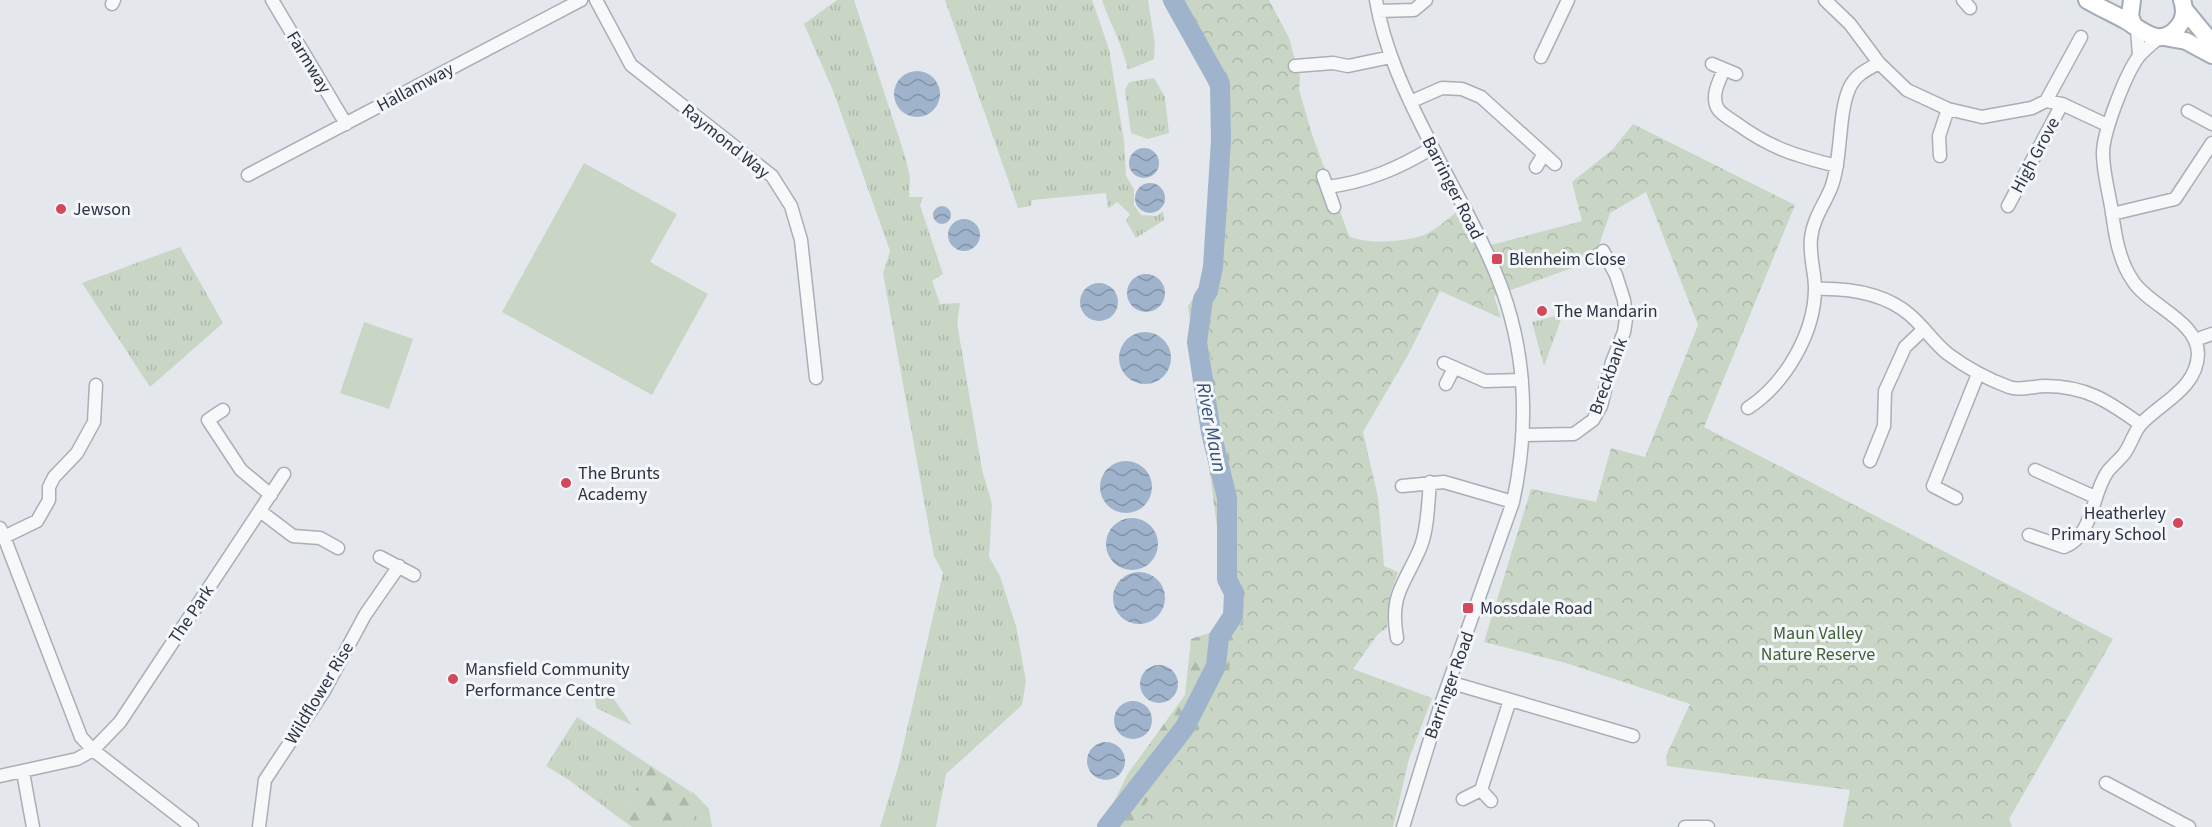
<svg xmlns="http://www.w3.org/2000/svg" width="2212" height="827" font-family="'Source Sans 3',sans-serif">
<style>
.grass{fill:url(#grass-tufts)}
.forest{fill:url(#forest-firs)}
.park{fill:url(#park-crowns)}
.pitch{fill:#c9d6c5}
.water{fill:url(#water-waves)}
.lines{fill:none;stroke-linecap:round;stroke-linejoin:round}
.river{stroke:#9fb4cc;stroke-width:20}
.minor-casing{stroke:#a9aeb7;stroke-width:15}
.major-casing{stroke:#a3abb8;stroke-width:20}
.minor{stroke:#f7f8fa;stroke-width:12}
.major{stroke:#fff;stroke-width:16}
.poi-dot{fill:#d1495b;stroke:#f4f6f9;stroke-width:2}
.labels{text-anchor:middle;stroke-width:6;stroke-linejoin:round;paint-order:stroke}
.street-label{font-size:18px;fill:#2b3445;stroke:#f4f6f9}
.poi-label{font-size:18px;fill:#2b3445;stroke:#f4f6f9;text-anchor:start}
.park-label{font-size:18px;fill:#3f6138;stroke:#f4f6f9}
.water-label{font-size:20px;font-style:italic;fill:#34527a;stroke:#f4f6f9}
</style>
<defs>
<pattern id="grass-tufts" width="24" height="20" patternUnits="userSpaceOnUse" patternTransform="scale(1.5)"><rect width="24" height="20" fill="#c9d6c5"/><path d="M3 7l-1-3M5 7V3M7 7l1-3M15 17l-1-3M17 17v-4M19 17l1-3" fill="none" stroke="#adb8ab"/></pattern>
<pattern id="forest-firs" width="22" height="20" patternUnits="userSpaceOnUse" patternTransform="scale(1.5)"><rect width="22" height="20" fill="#c9d6c5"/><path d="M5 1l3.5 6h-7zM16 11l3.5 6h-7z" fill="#adb8ab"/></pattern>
<pattern id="park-crowns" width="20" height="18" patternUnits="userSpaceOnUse" patternTransform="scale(1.5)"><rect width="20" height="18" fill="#c9d6c5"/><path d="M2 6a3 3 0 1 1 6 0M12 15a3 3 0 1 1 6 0" fill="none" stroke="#adb8ab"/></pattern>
<pattern id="water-waves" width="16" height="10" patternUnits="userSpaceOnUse" patternTransform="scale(1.5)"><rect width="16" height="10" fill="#9fb4cc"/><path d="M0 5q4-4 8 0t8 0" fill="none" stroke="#8293a7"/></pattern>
</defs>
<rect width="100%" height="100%" fill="#e4e7ec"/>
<path class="grass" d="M837,0H854L905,156L910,177L909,197H923L920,205L943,274L932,281L940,304L960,303L957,323L982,470L992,504L989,557L1000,576L1016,626L1026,681L1022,705L946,774L936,827H880L899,764L943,573L934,556L883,273L890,251L834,93L804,24Z
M945,0H1092L1109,49L1124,141L1126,176L1134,189V205L1141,215L1157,216L1163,211L1164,220L1136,238L1126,221L1130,214L1117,202L1108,209L1106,193L1032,200L1031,206L1018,208Z
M1102,0H1148L1155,44L1154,59L1128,70C1123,45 1110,24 1102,0Z
M1154,78L1165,97L1169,133L1148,139L1131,133L1125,90L1129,82Z
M180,247L223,323L150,387L82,283Z
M1563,314L1544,366L1532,322Z
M601,687L607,689L632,725L596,708L595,697Z
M577,717L651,766L618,817L569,780L546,766Z
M692,791L709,809L712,827H691Z"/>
<path class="forest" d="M1162,0H1259L1292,465L1212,827H1102L1127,775L1185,695L1191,639L1230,626L1188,306L1207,278L1213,101L1207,77Z
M651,766L691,792L699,805L691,827H632L618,817Z"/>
<path class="park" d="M1185,0H1269L1289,38L1300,77L1299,90L1312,134L1349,236C1366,245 1406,242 1424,235C1440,228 1456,211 1470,201L1491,245L1582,221L1572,182L1613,149L1633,124L1795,205L1704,427L2113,639L2009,819L2012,827H1843L1850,790L1667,766L1666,756L1690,704L1569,664L1484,642L1531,489L1596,502L1611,448L1645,457L1698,325L1646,192L1610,213L1594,260L1494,296L1501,318L1440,291L1409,353L1363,432L1378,497L1384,566L1398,572L1390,595L1387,628L1378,634L1353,669L1432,698L1409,759L1393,827H1128L1195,737L1229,671L1232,643L1243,625L1245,593L1237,577L1238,503L1208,344L1212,306L1220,295L1230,84Z"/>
<path class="pitch" d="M584,163L677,214L650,262L708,294L652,395L502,312Z
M364,322L413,339L389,409L340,393Z"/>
<path class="water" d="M894 94a23 23 0 1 1 46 0a23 23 0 1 1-46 0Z
M1129 163a15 15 0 1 1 30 0a15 15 0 1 1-30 0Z
M1135 198a15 15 0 1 1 30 0a15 15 0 1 1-30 0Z
M933 215a9 9 0 1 1 18 0a9 9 0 1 1-18 0Z
M948 235a16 16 0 1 1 32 0a16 16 0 1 1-32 0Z
M1127 293a19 19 0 1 1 38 0a19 19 0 1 1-38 0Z
M1080 302a19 19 0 1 1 38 0a19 19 0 1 1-38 0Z
M1119 358a26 26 0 1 1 52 0a26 26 0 1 1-52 0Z
M1100 487a26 26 0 1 1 52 0a26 26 0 1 1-52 0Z
M1106 544a26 26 0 1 1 52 0a26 26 0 1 1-52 0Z
M1113 598a26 26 0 1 1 52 0a26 26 0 1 1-52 0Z
M1140 684a19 19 0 1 1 38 0a19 19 0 1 1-38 0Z
M1114 720a19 19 0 1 1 38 0a19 19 0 1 1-38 0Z
M1087 761a19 19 0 1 1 38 0a19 19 0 1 1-38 0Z"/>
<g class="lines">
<path class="river" d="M1107,827L1185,727L1216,666L1219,637L1233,616L1234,593L1227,579V498L1211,432L1197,342L1203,299L1208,291L1213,267L1221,140L1220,84L1173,0"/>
<defs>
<path id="minor" d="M272,0L346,124
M596,0L631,65L772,176L791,206L801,240L816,378
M1376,0C1384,48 1405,93 1427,136C1453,191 1489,246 1507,304C1527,368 1527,437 1513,502L1440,707L1403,827
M1825,0L1850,24L1879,63L1907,90L1948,109L1982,117L2032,108L2046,101L2062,104L2107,125
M1963,0L1970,8
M112,4L114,0
M1378,11L1414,10L1426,0
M2137,29L2139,56
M1541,57L1568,0
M1712,64L1736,74
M1295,66L1333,63L1348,66L1391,57
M1724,69C1720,80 1710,96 1718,109C1721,114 1730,119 1736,123C1770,148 1796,156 1837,166
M2046,101L2081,37
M1410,102L1442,88L1462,89L1481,97L1555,164
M2188,111L2212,124
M1940,156L1939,136L1948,109
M1536,167L1544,154
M248,175L581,0
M1323,176L1334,207
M1327,187C1367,182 1399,168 1432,148
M2008,206L2062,104
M2112,214L2175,199L2212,143
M1815,289C1847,288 1884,293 1910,315C1924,327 1934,343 1948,354C1967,368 1987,379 2009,387C2019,391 2034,386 2045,386C2086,386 2108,401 2140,424
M2195,340L2212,334
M1444,363L1485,381L1522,380
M1446,384L1454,368
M1748,408C1785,384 1815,333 1815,288C1815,272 1809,255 1811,238C1813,219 1824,205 1831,188C1842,160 1838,114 1849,89C1855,75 1866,70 1879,63
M223,410L208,420L241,470L271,495
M1522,435L1574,434L1593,420L1601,406L1612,362L1624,332L1626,319L1624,300L1616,275L1603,251
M1870,461L1884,426L1885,391L1905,347L1924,329
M2035,470L2095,497
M1402,486L1444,482L1513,502
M1956,498L1933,486L1978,374
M260,511L293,536L320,538L338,548
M0,528L4,537L37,521L49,500V487L54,477L77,453L94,422L96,385
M2029,535L2064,547C2094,536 2091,494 2108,471C2113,465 2119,460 2124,454C2131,445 2134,431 2142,423C2162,402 2197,388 2198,354C2198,321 2149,306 2133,281C2119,261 2115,235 2112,212C2109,193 2103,172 2103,153C2103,132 2126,73 2139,56C2145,49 2153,43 2160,37
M4,537L81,737L93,750L192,827
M380,557L414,575
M1397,638C1389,593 1405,585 1421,546C1428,527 1428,503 1430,482
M1449,682L1633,736
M23,772L33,827
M0,776L77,759L93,750L120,722L284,474
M2106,783L2189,827
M1481,790L1510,700
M1463,799L1481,790L1491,801
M259,827L265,780L324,691L365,615L399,566
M1685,827H1708"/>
<path id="major" d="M2087,0C2099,7 2112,13 2125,20C2142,30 2160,49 2178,27C2185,19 2185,9 2182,0
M2132,0L2130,16L2134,26
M2184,9L2212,43
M2164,37L2186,41L2212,55"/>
</defs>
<use href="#minor" class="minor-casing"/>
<use href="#major" class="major-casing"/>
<use href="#minor" class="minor"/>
<use href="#major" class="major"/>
</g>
<g class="poi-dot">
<circle cx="61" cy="209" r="6"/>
<rect x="1491" y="253" width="12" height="12" rx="3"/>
<circle cx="1542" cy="311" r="6"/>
<circle cx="566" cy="483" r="6"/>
<circle cx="2178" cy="523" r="6"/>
<rect x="1462" y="602" width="12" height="12" rx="3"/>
<circle cx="453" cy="679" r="6"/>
</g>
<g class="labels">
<g class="street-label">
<text transform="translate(309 62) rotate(59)" y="6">Farmway</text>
<text transform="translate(415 87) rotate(-28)" y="6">Hallamway</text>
<text transform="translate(726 141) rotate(39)" y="6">Raymond Way</text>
<text transform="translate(2035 155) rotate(-62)" y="6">High Grove</text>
<text transform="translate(1453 188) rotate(63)" y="6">Barringer Road</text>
<text transform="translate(1608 376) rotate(-70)" y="6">Breckbank</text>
<text transform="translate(191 614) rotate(-56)" y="6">The Park</text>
<text transform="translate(1449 685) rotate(-70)" y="6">Barringer Road</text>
<text transform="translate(319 693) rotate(-59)" y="6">Wildflower Rise</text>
</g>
<g class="poi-label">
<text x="73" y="215">Jewson</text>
<text x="1509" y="265">Blenheim Close</text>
<text x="1554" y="317">The Mandarin</text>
<text x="578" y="479">The Brunts<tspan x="578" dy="21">Academy</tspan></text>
<text x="2166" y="519" text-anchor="end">Heatherley<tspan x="2166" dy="21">Primary School</tspan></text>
<text x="1480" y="614">Mossdale Road</text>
<text x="465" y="675">Mansfield Community<tspan x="465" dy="21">Performance Centre</tspan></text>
</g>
<g class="park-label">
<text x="1818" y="639">Maun Valley<tspan x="1818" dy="21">Nature Reserve</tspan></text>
</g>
<g class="water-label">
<text transform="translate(1212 427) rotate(79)" y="7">River Maun</text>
</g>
</g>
</svg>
